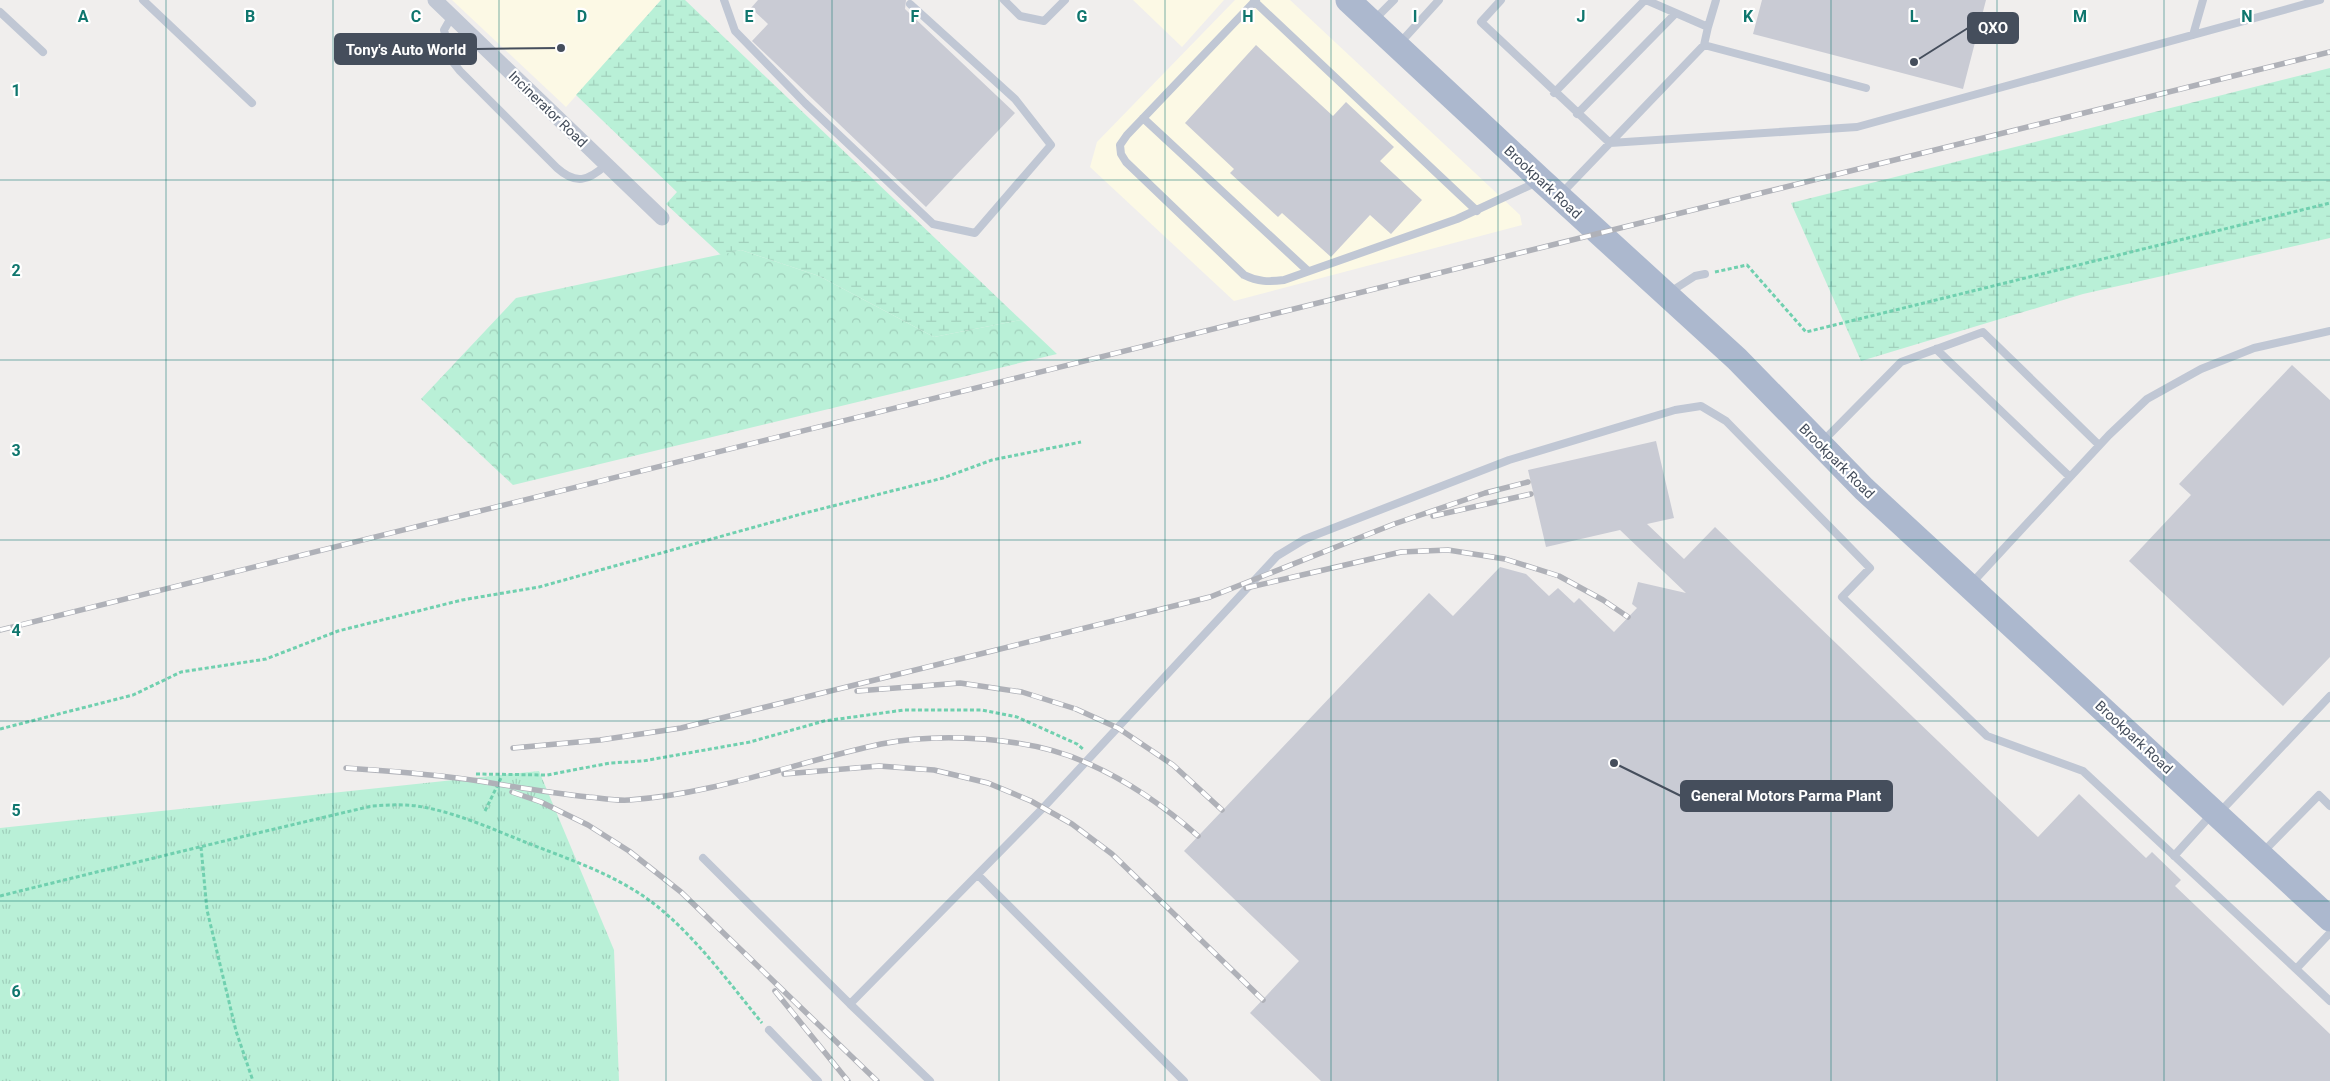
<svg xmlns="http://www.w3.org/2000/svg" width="2330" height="1081" font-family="Roboto,sans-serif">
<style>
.commercial{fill:#fcf9e5}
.grass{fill:url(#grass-tufts)}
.forest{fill:url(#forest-crowns)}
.wetland{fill:url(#wetland-marsh)}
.building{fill:#c9cbd4}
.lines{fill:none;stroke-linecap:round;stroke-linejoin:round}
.path{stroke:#70d0af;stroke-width:3;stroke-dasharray:4 2.5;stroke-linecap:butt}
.service{stroke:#c0c7d4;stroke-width:8}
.minor{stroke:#c0c7d4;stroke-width:15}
.primary{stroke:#acb8ce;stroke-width:25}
.rail-casing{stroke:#afb1b8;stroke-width:5.5}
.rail{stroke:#fff;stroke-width:4;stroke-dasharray:11;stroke-linecap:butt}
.grid{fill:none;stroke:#0f766e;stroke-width:1;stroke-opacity:0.55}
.labels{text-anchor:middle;stroke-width:4.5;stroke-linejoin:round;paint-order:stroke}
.street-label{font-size:14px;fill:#454e5c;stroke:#fff}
.grid-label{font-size:16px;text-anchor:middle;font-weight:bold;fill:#0f766e;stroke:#fff;stroke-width:4.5;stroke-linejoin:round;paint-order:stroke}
.leader{fill:none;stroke:#454e5c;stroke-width:2}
.callout-dot{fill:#454e5c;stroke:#fff;stroke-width:2}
.callout{fill:#454e5c;stroke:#454e5c;stroke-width:2}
.callout-label{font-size:15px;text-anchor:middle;font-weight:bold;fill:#fff}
</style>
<defs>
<pattern id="grass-tufts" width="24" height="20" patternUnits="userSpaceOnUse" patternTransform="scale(1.25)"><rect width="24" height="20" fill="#b9f0d7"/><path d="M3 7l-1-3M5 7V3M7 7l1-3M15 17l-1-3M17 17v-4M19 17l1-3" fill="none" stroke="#a0cfbb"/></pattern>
<pattern id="forest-crowns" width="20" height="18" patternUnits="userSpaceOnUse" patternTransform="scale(1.25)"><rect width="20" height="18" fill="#b9f0d7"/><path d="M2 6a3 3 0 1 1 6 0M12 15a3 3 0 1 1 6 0" fill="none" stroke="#a0cfbb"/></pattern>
<pattern id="wetland-marsh" width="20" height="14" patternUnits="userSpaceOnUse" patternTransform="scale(1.25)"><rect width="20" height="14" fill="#b9f0d7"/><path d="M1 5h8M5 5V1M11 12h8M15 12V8" fill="none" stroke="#a0cfbb"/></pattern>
</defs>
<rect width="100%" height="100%" fill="#f0eeed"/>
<path class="commercial" d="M452,0H661L566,107Z
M1133,0H1224L1182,47Z
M1235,0H1290L1520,215L1522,225L1234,301L1090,167L1097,142Z"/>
<path class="grass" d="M539,771L614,950L619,1081H0V828Z"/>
<path class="forest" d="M741,250L819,276L934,337L1021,320L1057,354L513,485L421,399L516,298Z"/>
<path class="wetland" d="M661,0H685L1021,320L934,337L819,276L741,250L721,255L666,204L677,192L576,95Z
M2330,68V238L2083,294L1861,361L1791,203Z"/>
<path class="building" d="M758,0H906L905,9L1015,113L926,207L752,41L768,24L751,8Z
M1762,0H1986L1963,89L1753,34Z
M1256,45L1333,116L1346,102L1394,147L1380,161L1422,200L1391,234L1370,215L1331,257L1282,213L1278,217L1230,173L1234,169L1185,123Z
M2292,365L2330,400V657L2283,706L2129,561L2191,495L2179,484Z
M1656,441L1674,518L1647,524L1684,559L1715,527L2038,837L2079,794L2146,858L2152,852L2181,880L2175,886L2330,1034V1081H1321L1250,1013L1299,961L1184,851L1429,593L1453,616L1500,567L1526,574L1549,596L1558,588L1574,603L1579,598L1614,632L1637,608L1632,604L1638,582L1686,593L1620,530L1546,547L1528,470Z"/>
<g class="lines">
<path class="path" d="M1715,272L1747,265L1806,332L2330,203
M0,729L133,695L181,672L266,659L338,631L462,600L539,587L805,513L943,478L992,460L1081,442
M476,774L547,775L610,763L643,761L750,742L824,721L904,710H982L1017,717L1077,744L1083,749
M485,811L502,776
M201,847L207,910L236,1031L253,1081
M0,896C124,865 248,835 372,806C387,805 402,804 417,806C455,812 490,828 525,842C573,861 624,877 664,912C701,944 731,985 762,1023"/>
<path class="service" d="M143,0L252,103
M724,0L735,31L805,103L933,224L975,233L1051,145L1015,99L910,4
M1004,0L1020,16L1044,21L1065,0
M1256,0L1127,135L1120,145L1121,154L1126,162L1244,275C1258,282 1269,282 1284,280L1457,219L1537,182
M1501,0L1481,22L1610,143L1857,127L2320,0
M1254,1L1477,211
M0,12L43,52
M452,16L444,30L452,61L460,71L557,168C576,185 588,181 606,165
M1374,20L1394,0
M1708,27L1716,0
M2193,35L2203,0
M1400,43L1439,0
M1704,45L1866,88
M1554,93L1645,0
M1577,114L1675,14
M1143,118L1308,271
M1560,195L1704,45L1708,27L1646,0
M1670,292L1695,276L1705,274
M1936,349L2070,477
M1823,441L1901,362L1983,332L2099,445
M1971,584L2109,435L2147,399L2201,369L2254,348L2330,331
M2220,812L2330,696
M2263,852L2319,795L2330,806
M2174,856L2211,815
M703,858L850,1004
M978,875L1184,1081
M2330,933L2296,969L2330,1001
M769,1030L818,1081
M930,1081L850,1004L1043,808L1277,556L1305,539L1509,460L1675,410L1701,406L1726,421L1870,568L1842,597L1987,736L2083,771L2296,969"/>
<path class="minor" d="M435,0L662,218"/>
<path class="primary" d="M1348,0L1541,180L1737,359L1864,489L2330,919"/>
<defs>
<path id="rail" d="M1433,516L1531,494
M1246,588L1401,552L1448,550L1505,559L1559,576L1603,600L1628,617
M0,630L2330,52
M857,691L960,683L1022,692L1076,709L1118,728L1173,765L1222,810
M513,748L600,740L681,728L1210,597L1394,524L1485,493L1528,482
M346,768C390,771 435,774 479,781C516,787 552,793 589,797C602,798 616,801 629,800C715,794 797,762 881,744C942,732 1030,737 1087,763C1128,781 1164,806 1198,836
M784,774L879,766L934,770L988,783L1031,801L1072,824L1112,854L1263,1000
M512,792L541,802L588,825L629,851L681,892L877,1081
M775,991L848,1081"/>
</defs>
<use href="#rail" class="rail-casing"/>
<use href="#rail" class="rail"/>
</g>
<path class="grid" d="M166,0V1081M333,0V1081M499,0V1081M666,0V1081M832,0V1081M999,0V1081M1165,0V1081M1331,0V1081M1498,0V1081M1664,0V1081M1831,0V1081M1997,0V1081M2164,0V1081M0,180H2330M0,360H2330M0,540H2330M0,721H2330M0,901H2330"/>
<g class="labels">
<g class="street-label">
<text transform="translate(548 109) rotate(44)" y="5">Incinerator Road</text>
<text transform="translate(1543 182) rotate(43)" y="5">Brookpark Road</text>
<text transform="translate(1837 461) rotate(45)" y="5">Brookpark Road</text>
<text transform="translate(2134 737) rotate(43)" y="5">Brookpark Road</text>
</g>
</g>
<g class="grid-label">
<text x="83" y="22">A</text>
<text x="250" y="22">B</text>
<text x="416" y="22">C</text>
<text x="582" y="22">D</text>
<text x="749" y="22">E</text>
<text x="915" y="22">F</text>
<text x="1082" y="22">G</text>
<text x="1248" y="22">H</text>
<text x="1415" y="22">I</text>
<text x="1581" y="22">J</text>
<text x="1748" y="22">K</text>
<text x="1914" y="22">L</text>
<text x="2080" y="22">M</text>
<text x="2247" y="22">N</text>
<text x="16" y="96">1</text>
<text x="16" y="276">2</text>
<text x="16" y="456">3</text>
<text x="16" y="636">4</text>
<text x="16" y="816">5</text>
<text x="16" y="997">6</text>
</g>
<path class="leader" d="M1914 62L1968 28M561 48L476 49M1614 763L1681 796"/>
<g class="callout-dot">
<circle cx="1914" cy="62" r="5"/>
<circle cx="561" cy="48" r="5"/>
<circle cx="1614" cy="763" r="5"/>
</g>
<g class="callout">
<rect x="1968" y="13" width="50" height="30" rx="5"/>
<rect x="335" y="34" width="141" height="30" rx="5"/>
<rect x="1681" y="781" width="211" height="30" rx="5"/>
</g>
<g class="callout-label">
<text x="1993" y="33">QXO</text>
<text x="406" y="55">Tony's Auto World</text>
<text x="1786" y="801">General Motors Parma Plant</text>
</g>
</svg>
